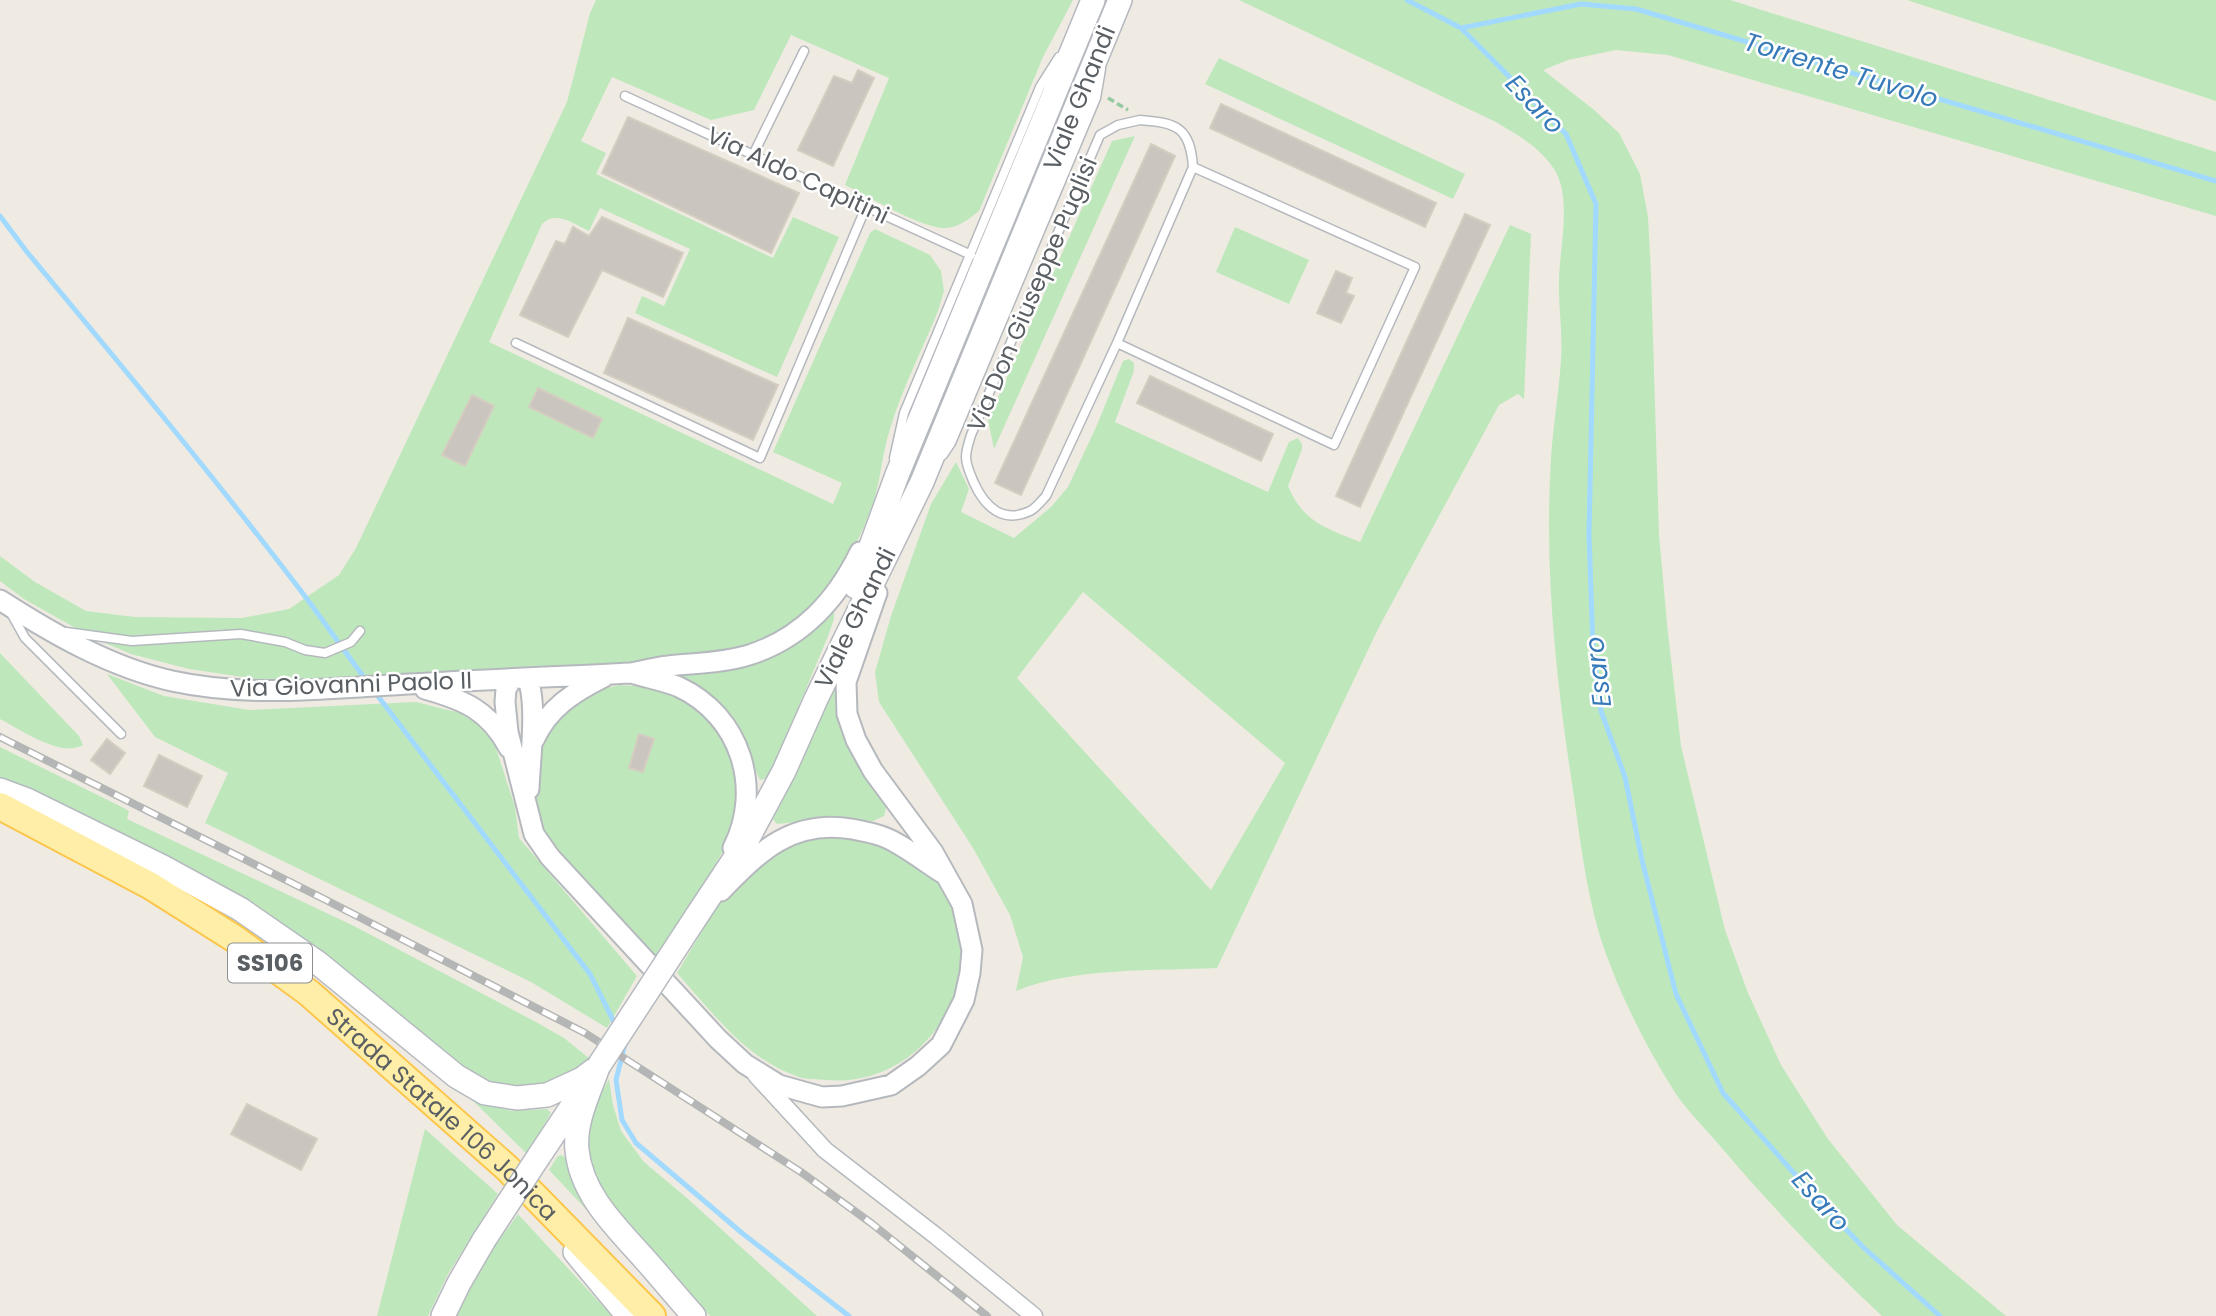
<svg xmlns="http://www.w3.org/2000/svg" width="2216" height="1316" viewBox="0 0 2216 1316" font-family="Poppins,sans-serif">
  <rect width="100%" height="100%" fill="#efebe2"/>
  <path fill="#bee8bc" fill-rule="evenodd" d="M596 0H1073L1043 57 979 211C969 219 958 228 945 228 923 229 867 196 845 185L889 78 791 35 754 110 711 120 612 77 581 141 606 153 596 174 773 258 793 217 839 237 777 377 635 313 642 296 664 306 690 249 600 208 589 231C574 224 556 210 542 224L489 342 833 504 842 483 773 452 870 233 875 229 930 255 941 271 944 291 938 311C922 350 902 389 890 429 883 451 881 475 875 497 860 545 825 609 779 633 748 649 711 653 677 659L367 679 262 680 189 669 131 654 93 638 24 599 0 581V556L35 582 86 611 135 617 242 618 289 609 339 575 356 548 567 102 590 13Z
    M1239 0H1730L2216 152V216L1668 55 1616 50 1568 60 1543 70 1593 109 1619 133 1640 174 1648 217 1651 273 1659 534 1667 624 1681 746 1725 930 1748 993 1781 1065 1828 1139 1897 1225 2006 1316H1882C1825 1263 1772 1207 1721 1147 1706 1129 1687 1111 1674 1091 1647 1048 1623 1001 1606 954 1587 901 1581 845 1573 790 1556 680 1544 570 1551 458 1553 425 1559 392 1561 359 1563 333 1558 305 1559 279 1560 249 1568 215 1561 185 1553 155 1521 137 1496 122Z
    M1907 0H2216V101Z
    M1219 58 1465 174 1453 199 1205 84Z
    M1135 136 994 449 988 420 1112 141Z
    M1510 225 1531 234 1524 399 1518 394 1499 405 1379 627 1217 968C1155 971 1074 967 1016 991L1023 957 1010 915 973 848 879 702 875 672 891 616 931 504 956 462 969 489 961 512 1014 538 1051 507 1068 487 1097 425 1123 361 1129 359 1134 363V371L1115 422 1268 492 1289 442 1298 438 1302 444V449L1288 486C1303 522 1326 528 1360 542ZM1083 592 1285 763 1211 890 1017 678Z
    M1235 227 1309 260 1289 304 1216 272Z
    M834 612V619L828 636 769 778 760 780C751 761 748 741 738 724 725 702 699 688 679 675L744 667 775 653 827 614Z
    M0 653 79 736 83 745C61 758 21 730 0 719Z
    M107 674 164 696 249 710 416 702 460 713 482 727 494 742 515 807 519 838 637 976 607 1028 531 982 205 823 228 773 155 737Z
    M837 674C837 683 835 693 835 702 838 742 868 774 886 808L884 816 873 821 833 818 777 824 773 819 795 775Z
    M620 685C641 686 663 688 682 698 727 722 750 777 734 826 728 845 717 861 707 878 690 905 672 931 654 958L553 847C549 841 544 835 542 828 522 777 546 710 599 690 605 688 613 687 620 685Z
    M0 747 124 808 129 811 127 819 354 926 536 1022 564 1038 590 1059 558 1082 517 1090 485 1082 151 854 0 778Z
    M856 832C885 846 922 857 941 884 1000 967 929 1089 827 1080 817 1079 805 1080 796 1076 745 1058 712 1012 677 973L717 906 735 881 803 835Z
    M609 1079 613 1105 621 1131 644 1162 687 1198 817 1316H710C674 1276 580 1190 587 1133 590 1113 599 1096 609 1079Z
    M467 1095 489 1105 512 1111 547 1109 551 1113 527 1154Z
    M425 1129 498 1194 448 1274 428 1316H377Z
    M561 1155 565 1157C572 1182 585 1201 599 1223L549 1170 557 1157Z
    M518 1214 612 1316H453L477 1271Z"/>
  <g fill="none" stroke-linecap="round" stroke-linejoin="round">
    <path stroke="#a2d9ff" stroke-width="5" d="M1407 0 1461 28 1566 134 1596 204 1589 535 1593 647 1601 711 1625 777 1642 860 1676 994 1723 1093 1817 1199 1863 1247 1940 1316
      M1461 28 1581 4 1636 9 2216 181
      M0 216 27 252C121 365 215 478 304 595 325 623 345 652 366 680
      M374 691 590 974 616 1026
      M625 1044 616 1080 622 1120 636 1143 742 1233 849 1316"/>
  </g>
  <path fill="#cac6bf" stroke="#d4cdc0" stroke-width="2" d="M858 70 874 78 833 166 798 150 834 76 852 83Z
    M1221 104 1436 203 1425 227 1210 128Z
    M628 117 799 193 771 253 602 173Z
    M1151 144 1175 156 1021 495 995 483Z
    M1465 214 1490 225 1360 507 1336 496Z
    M602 217 683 253 663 297 602 270 568 337 520 315 556 241 565 244 573 227 589 236Z
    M1336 271 1352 278 1346 293 1354 296 1341 323 1317 313Z
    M628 318 778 385 753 440 604 373Z
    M1150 376 1273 434 1261 461 1137 403Z
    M538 388 602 419 593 438 529 407Z
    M472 395 494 406 465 466 442 455Z
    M639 734 654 739 643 772 629 768Z
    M107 739 125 753 110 774 91 760Z
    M159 755 202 776 187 807 144 786Z
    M247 1104 317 1139 301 1170 231 1134Z"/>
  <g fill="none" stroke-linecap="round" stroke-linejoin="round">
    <defs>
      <path id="service" d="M625 96 971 255
        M1140 120C1177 123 1190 127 1193 167L1117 343 1046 496C1041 501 1036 508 1030 511 1003 524 985 507 974 483 971 476 966 465 966 457 966 450 969 442 971 435L1100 135 1118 125Z
        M753 155 804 51
        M516 343 760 458 866 207
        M1117 343 1334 445 1415 267 1193 167
        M943 455 951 443 1096 98 1101 69
        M894 458 904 413 1040 87 1059 57
        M11 613 25 638 121 734
        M66 632 132 641 241 634 285 642 305 650 325 653 351 642 360 631"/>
      <path id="minor" d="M756 1075 825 1150 936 1236 1034 1316"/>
      <path id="tertiary" d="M0 600C53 634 110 667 172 681 246 697 318 689 393 685 472 680 552 677 631 673 643 671 656 667 668 666 695 663 723 663 749 655 802 638 836 601 860 552
        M632 673C647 678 665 681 679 687 741 716 763 789 733 848
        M527 678C538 701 530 761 529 789
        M512 679 506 689 505 702 508 732 534 834 550 857 718 1039 745 1064 779 1085 822 1097 842 1096 891 1085 918 1066 941 1045 964 1000 970 973 972 950 962 904 933 852 873 771 856 740 847 714 846 682 877 593
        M425 689C464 700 489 710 509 748
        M534 740C548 708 574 692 604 677
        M721 891C760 851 792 819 852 829 868 832 884 835 898 844 914 853 928 864 944 874"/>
      <path id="secondary" d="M856 587 897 475 1093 0
        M0 790 27 800 163 867 240 909 318 963 456 1076 485 1093 517 1098 547 1095 582 1079 598 1067
        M696 917 747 840 784 771 816 699 922 482 1120 0
        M598 1067C589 1093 574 1122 577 1150 581 1193 614 1225 641 1255 659 1275 676 1296 694 1316
        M539 1156 579 1096
        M575 1252 628 1316
        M443 1316 459 1283 484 1240"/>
      <g id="primary">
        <path id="s1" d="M0 806 151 886 235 939 309 993 507 1168 652 1316"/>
      </g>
    </defs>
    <use href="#service" stroke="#b5b9be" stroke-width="11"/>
    <use href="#minor" stroke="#b5b9be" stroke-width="19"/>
    <use href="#tertiary" stroke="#b5b9be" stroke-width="23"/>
    <use href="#secondary" stroke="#b6bac0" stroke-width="26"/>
    <use href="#primary" stroke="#fcc64d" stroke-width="30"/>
    <path stroke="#94caa2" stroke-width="3.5" stroke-dasharray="7 3.5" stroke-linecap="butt" d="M1108 98 1128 110"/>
    <use href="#service" stroke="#fff" stroke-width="8"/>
    <use href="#minor" stroke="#fff" stroke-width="16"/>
    <use href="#tertiary" stroke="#fff" stroke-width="19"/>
    <use href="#secondary" stroke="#fff" stroke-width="23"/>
    <use href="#primary" stroke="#ffeea7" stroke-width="26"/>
    <defs>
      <path id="rail" d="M0 737 324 899 585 1033 801 1172 871 1223 987 1316"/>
    </defs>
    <use href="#rail" stroke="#b4b5b5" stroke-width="8"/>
    <use href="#rail" stroke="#fff" stroke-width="5" stroke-dasharray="16" stroke-linecap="butt"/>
    <defs>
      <path id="secondary-bridge" d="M598 1067 696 917
        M484 1240 539 1156"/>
    </defs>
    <use href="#secondary-bridge" stroke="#b6bac0" stroke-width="26" stroke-linecap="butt"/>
    <use href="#secondary-bridge" stroke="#fff" stroke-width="23"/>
  </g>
  <g text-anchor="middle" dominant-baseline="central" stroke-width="5" stroke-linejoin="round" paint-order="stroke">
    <rect fill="#fff" stroke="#8c8f92" stroke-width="2" x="228" y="943.5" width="84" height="39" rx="5"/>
    <g font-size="23" font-weight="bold" fill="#5a5f64">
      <text x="270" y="963">SS106</text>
    </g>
    <g font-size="24" fill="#5a5f64" stroke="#fff">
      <text transform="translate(1079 98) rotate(-68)">Viale Ghandi</text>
      <text transform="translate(798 175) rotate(25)">Via Aldo Capitini</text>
      <text transform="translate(1032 294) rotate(-67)">Via Don Giuseppe Puglisi</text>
      <text transform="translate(855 618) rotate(-64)">Viale Ghandi</text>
      <text transform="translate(351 684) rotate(-2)">Via Giovanni Paolo II</text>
      <text stroke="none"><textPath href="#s1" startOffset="542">Strada Statale 106 Jonica</textPath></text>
    </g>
    <g font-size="26" font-style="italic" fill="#377ab9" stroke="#fff">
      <text transform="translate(1841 70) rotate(17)">Torrente Tuvolo</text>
      <text transform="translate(1535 104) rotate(46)">Esaro</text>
      <text transform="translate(1598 672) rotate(-97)">Esaro</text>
      <text transform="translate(1821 1201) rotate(48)">Esaro</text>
    </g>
  </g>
</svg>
